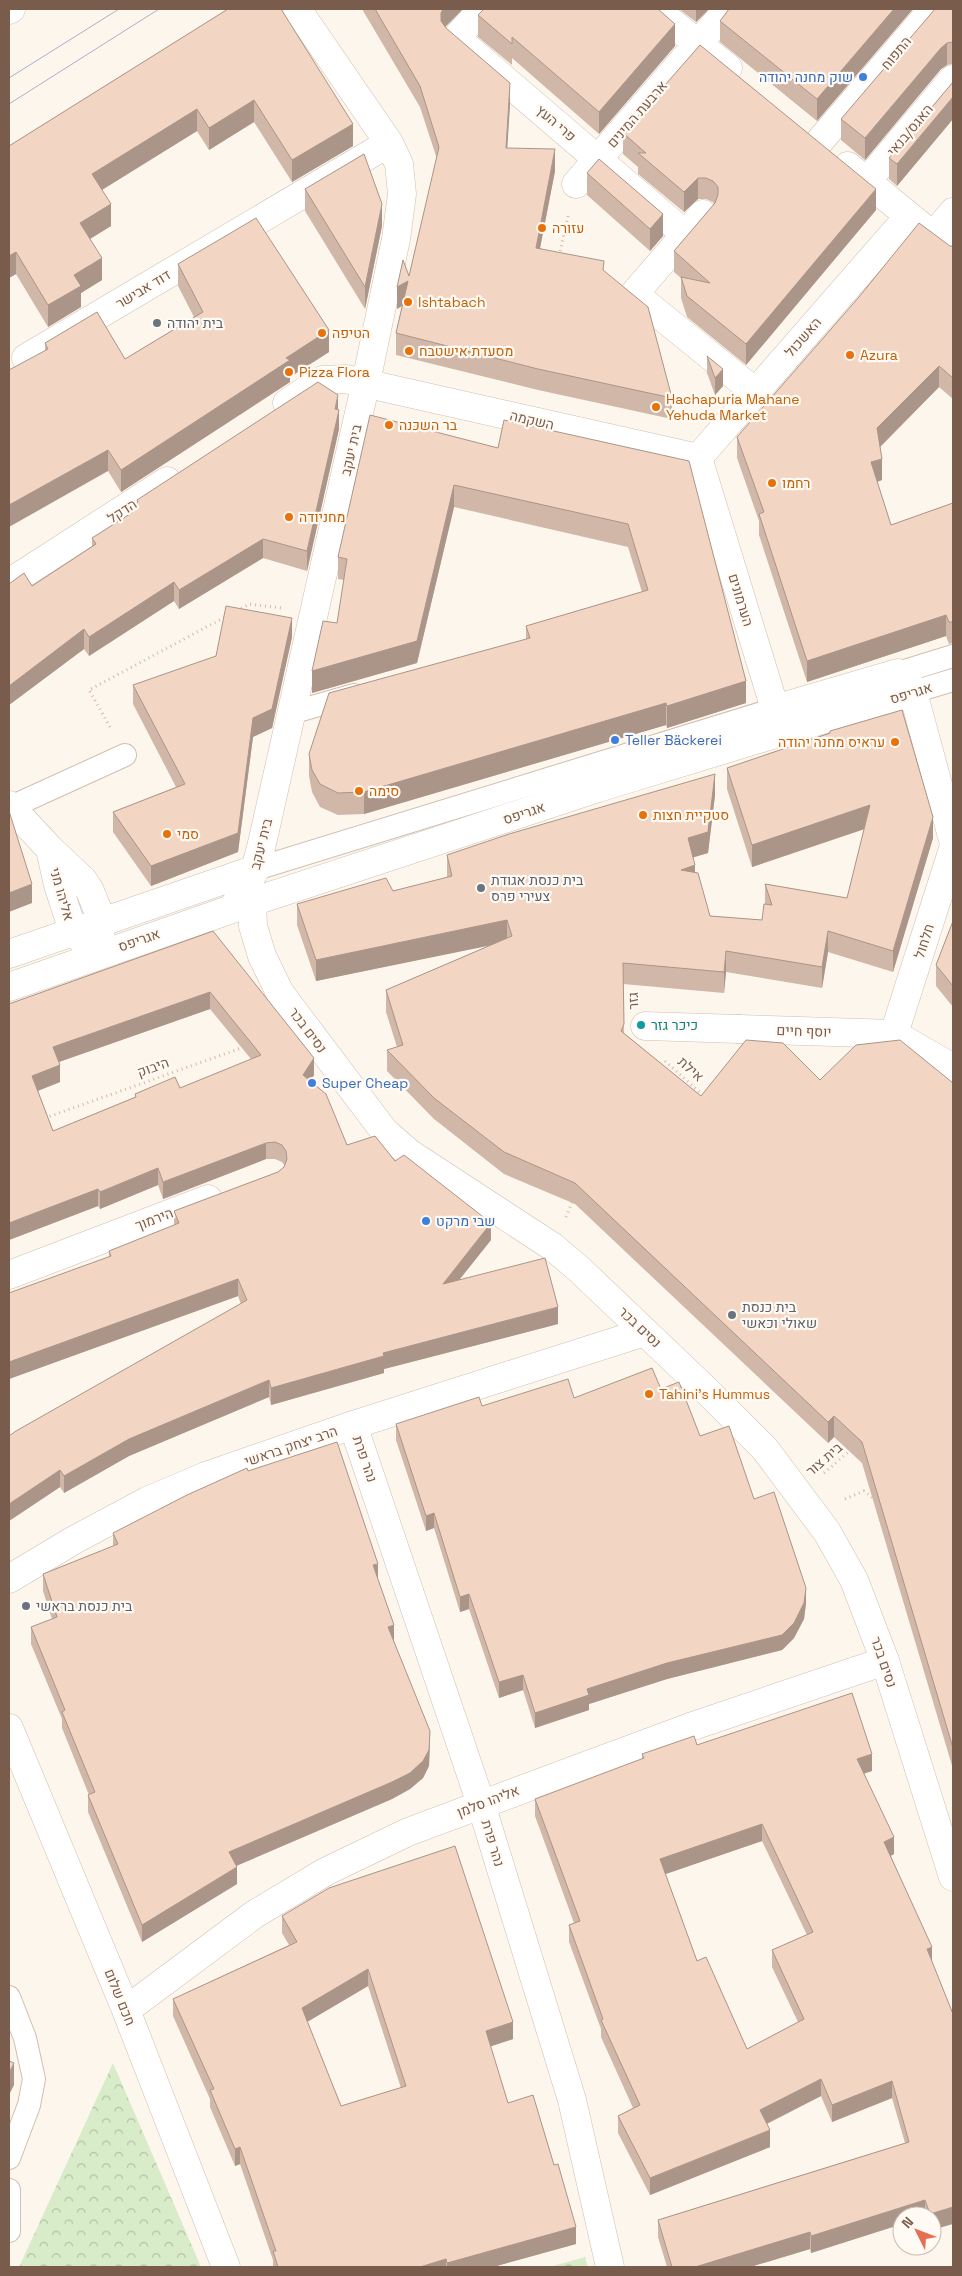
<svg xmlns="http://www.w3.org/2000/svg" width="962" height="2276" viewBox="0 0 962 2276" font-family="'Space Grotesk',Heebo,sans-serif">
  <defs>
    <pattern id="park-crowns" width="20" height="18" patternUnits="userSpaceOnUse" patternTransform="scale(1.25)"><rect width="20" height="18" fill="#d8ecc9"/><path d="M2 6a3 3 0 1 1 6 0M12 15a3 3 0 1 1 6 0" fill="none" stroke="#b4c2a5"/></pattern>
  </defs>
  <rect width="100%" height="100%" fill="#fdf6ec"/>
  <path fill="url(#park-crowns)" d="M113 2063 201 2267H19Z
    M585 2257 588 2267H549Z"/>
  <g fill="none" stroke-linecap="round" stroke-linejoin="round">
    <defs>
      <path id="service" d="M898 673 953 656
        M913 692 953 680
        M291 713 354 695
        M11 807 125 755
        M256 869 775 709
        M9 1997 25 2038 34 2079 29 2105 9 2158
        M9 2190V2231"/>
      <path id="pedestrian" d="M482 9 456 38 686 235
        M655 9 728 68
        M819 142 933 9
        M848 166 953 252
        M867 181 953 79
        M576 184 728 9
        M703 214 634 294 755 392
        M933 236 953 212
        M698 458 909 216
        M645 1026 739 1029"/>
      <path id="minor" d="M9 10 11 9
        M26 358 389 143
        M287 403 322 380 346 379 698 458 775 709C778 722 771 729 762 738
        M9 583 167 481
        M775 709 898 673 909 684 913 692 953 840
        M9 805 50 849 83 880 90 891 102 921 97 954
        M50 849 58 885 73 931 91 949
        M252 902 598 788 913 692
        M232 908C250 887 257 866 263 839L366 382 396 239 402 194 399 164 389 143 297 9
        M739 1029 894 1034 953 1068
        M894 1034 953 849
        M9 1275 208 1199
        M353 1425 481 1804 572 2100 610 2267
        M9 1579 74 1540 147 1501 206 1476 353 1425 645 1332
        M9 1728 126 2010 226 2267
        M126 2010 255 1914 325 1872 408 1832 690 1727 885 1661"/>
      <path id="tertiary" d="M9 954 256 869
        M9 987 252 902 253 926 262 956 280 993 384 1131 409 1153 553 1247 580 1270 709 1393 765 1449 827 1532 854 1580 885 1661 953 1877"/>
    </defs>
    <use href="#service" stroke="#d1beb0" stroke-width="24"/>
    <use href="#pedestrian" stroke="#d1beb0" stroke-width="29"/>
    <use href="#minor" stroke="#d1beb0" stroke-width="29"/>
    <use href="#tertiary" stroke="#d1beb0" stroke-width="29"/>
    <path stroke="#d9b8a5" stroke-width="3" stroke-dasharray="1 4" stroke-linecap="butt" d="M559 256 568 216
      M237 611 249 604 281 608
      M110 727 89 690 227 616
      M665 1061 705 1097
      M45 1118 244 1047
      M566 1217 573 1200
      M824 1473 852 1449
      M845 1499 864 1491 876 1501"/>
    <use href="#service" stroke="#fff" stroke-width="22"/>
    <use href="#pedestrian" stroke="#fff" stroke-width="28"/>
    <use href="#minor" stroke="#fff" stroke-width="28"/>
    <use href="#tertiary" stroke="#fff" stroke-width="28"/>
    <path stroke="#b9a8c9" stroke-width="1" d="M9 78 119 9
      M9 104 159 9"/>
  </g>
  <path fill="#d1b7a8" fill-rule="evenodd" d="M228 9 353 146 292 182 254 122 209 150 197 131 102 190 111 226 90 239 102 280 81 293V307L48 327 16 274 9 278V146Z
    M362 9H463L445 27 510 104 507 148 555 171 540 248 604 271 672 398V419L538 390 396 355V333L402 306 397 309 409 276 437 159 420 107Z
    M679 9H709L696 22Z
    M913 9 817 121 720 42V21Z
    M953 9V64L947 65 941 69 865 160 841 140V119Z
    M478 15 675 46 599 134 512 58V65L478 37Z
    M953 82V119L897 186 889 179V158Z
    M623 133 876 210 746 365 687 317 681 298V278L674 272V251L714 204 713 202 706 199H698L684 212 638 174V167L623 154Z
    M587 173 663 236 650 251 587 195Z
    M305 189 382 226 365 309 305 211Z
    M950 246H953V399L939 387 880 447 882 480 877 482 891 525 953 503V643L949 644 946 636 807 682 759 535V521L737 458V437Z
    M178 264 329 352 290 377V382L121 492 108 471 45 350V343L125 359 194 317 178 286Z
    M707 356 723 386 715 395 707 373Z
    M338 409 339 429 307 571 263 558 179 609 174 601 89 656 84 649 9 705V584L32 586 92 547V538L130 514V506L137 502V500Z
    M498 448 689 461 746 703 667 728 666 725 364 814 338 815 320 807 312 792 309 776V754L526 640V626L642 592 628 547 454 507 417 663 312 693 337 623 344 580 338 579V557Z
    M292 637 272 728 253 737 238 852 151 886 113 832V812L176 787 133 704V685Z
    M830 731 933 838 893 972 828 952 822 988 726 972 724 993 623 984 624 1033 701 1096 820 1080 953 1083V1769L862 1463 834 1437 828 1443 575 1204 504 1174 434 1119 387 1071V1050L397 1047 386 1012V990L493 944 316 981 297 925V904L393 891 447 878V855L715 795 708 853 693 857 695 872 710 916 762 920 765 905V884L847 898 865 829 752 867 727 789V768L830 733Z
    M953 921V1007L936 986V965Z
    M213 931 314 1075 310 1081 347 1145 395 1161 491 1240 460 1279 558 1324 384 1369V1373L271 1405 269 1397 129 1456 64 1493 60 1487 9 1521V1436L241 1304 238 1296 9 1379V1293L109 1257V1251L174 1225V1211L278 1172 284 1167 285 1166 282 1162 275 1159H266L163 1199 158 1185 100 1209 98 1206 9 1240V1004ZM210 1009 251 1059 180 1088 135 1094V1097L53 1131 38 1091 60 1082 59 1062Z
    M661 1389 700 1436 754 1499 806 1603 804 1619 794 1638 782 1650 667 1679 589 1704V1710L535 1728 523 1690 499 1698 469 1609 460 1612 434 1528 426 1531 396 1440V1424L482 1406Z
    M248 1471 378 1580 394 1642 430 1748 429 1766 423 1778 410 1789 392 1799 236 1866 237 1884 142 1942 88 1812V1795H89L62 1728V1719L31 1644V1627L52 1619 43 1591V1574L113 1546V1533Z
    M697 1745 872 1771 864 1773 894 1854 891 1856 932 1960V2216H902V2224L811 2253 810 2249 750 2267H667L658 2237V2220L905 2143 892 2098 832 2122 821 2096 767 2124 770 2147 650 2195 618 2133V2116L633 2108 601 2037V2029L569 1942V1925L574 1923 535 1816V1799L642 1759V1754ZM762 1841 807 1935 772 1950V1967L798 2022 747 2049 697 1961 665 1874Z
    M282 1916 513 2039 490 2046 508 2103 576 2244 493 2267H273V2260L240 2164 235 2166 210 2107V2099L173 2016V1999L289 1945 282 1933ZM368 1986 401 2088 341 2106 307 2022Z"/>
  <path fill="#aa9588" d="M443 9H463L444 28 441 34V13Z
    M696 9H709L696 22Z
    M894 9H913L817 121V99Z
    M675 24V46L599 134V112Z
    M947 43V65L941 69 865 160V138L941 48Z
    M510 83V104L506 169V148Z
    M953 97V119L897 186V164Z
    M254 100V122L209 150V128Z
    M197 109V131L92 196V174Z
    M353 124V146L292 182V160Z
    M555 149V171L536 269V248Z
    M698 178V199L684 212V192Z
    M876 189V210L746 365V344Z
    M111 204V226L80 245V223Z
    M382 204V226L365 309V287Z
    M663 214V236L650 251V229Z
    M16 252V274L9 278V256Z
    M102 258V280L81 293V307L48 327V305L74 275Z
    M408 281V302L397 309V287Z
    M329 330V352L290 377V382L121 492V470L286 358Z
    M939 366V387L877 450V428Z
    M723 369V386L715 395V378Z
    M338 395V414L335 409Z
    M339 410V429L307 571V551Z
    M108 450V471L9 527V505Z
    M882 459V480L871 484V462Z
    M454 485V507L417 663 312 693V671Z
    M263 539V558L179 609V590Z
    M174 582V601L89 656V637Z
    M946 615V636L807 682V661Z
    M292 618V637L272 728 253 737 238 852 151 886V866L253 718Z
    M952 622H953V643H952Z
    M84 629V649L9 705V686Z
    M746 681V703L667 728V706Z
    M666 703V725L364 814V792Z
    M715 774V795L708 853 688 859V838Z
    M870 805V827L752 867V845Z
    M933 817V838L893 972V951Z
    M695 865V886L681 870Z
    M32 884V903L9 912V893Z
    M507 920V942L316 981V960Z
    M828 931V952L822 988V967Z
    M726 951V972L724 993V972Z
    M210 992V1009L53 1064V1047Z
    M314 1058V1075L303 1092V1075Z
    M60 1065V1082L32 1093V1076Z
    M266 1143V1159L163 1199V1182Z
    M158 1168V1185L100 1209V1192Z
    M98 1189V1206L9 1240V1223Z
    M491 1223V1240L443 1300V1284Z
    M238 1279V1296L9 1379V1362Z
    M558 1307V1324L384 1369V1373L271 1405V1388L383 1353Z
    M269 1380V1397L129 1456 64 1493V1476L129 1439Z
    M834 1416V1437L828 1443V1422Z
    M60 1470V1487L9 1521V1504Z
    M434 1513V1528L426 1531V1516Z
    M378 1564V1580L373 1565Z
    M806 1588V1603L804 1619 794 1638 782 1650 667 1679 589 1704V1710L535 1728V1713Z
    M469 1594V1609L460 1612V1597Z
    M394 1625V1642L388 1627Z
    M523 1675V1690L499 1698V1682Z
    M430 1731 429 1766 423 1778 410 1789 392 1799 229 1869V1852Z
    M872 1754V1771L857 1776V1759Z
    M762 1824V1841L660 1876V1859Z
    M894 1837V1854L884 1859V1842Z
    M237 1867V1884L142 1942V1925Z
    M932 1947V1964L927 1949Z
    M368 1969V1986L302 2025V2008Z
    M513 2022V2039L486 2048V2031Z
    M14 2063V2085L9 2095V2073Z
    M821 2079V2096L760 2127V2110Z
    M892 2081V2098L832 2122V2105Z
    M770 2130V2147L650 2195V2178Z
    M240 2147V2164L235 2166V2149Z
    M925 2200V2216H902V2224L811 2253V2236Z
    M953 2207V2224L932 2230V2216H930V2214Z
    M576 2227V2244L493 2267H447V2263Z
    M810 2232V2249L750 2267H695Z
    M446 2259V2267H420Z"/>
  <path fill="#f3d5c3" stroke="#aa9588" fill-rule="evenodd" d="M228 9H281L353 124 292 160 254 100 209 128 197 109 92 174 111 204 80 223 102 258 74 275 81 286 48 305 16 252 9 256V146Z
    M375 9H443L441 13V21L446 28 510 83 506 148 555 149 536 248 604 261 603 270 648 307 672 398 538 369 396 333 408 281 397 287 403 260 409 276 439 147 420 86Z
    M484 9H658L675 24 599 112 512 37V44L478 15Z
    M729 9H894L817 99 720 21Z
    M935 9H953V42L947 43 941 48 865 138 841 119Z
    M700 45 876 189 746 344 687 296 681 277 710 283 674 251 715 203 718 195V187L713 181 706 178H698L684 192 638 153H646L623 133Z
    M953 82V97L897 164 889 158Z
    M364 154 382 204 365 287 305 189Z
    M599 159 663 214 650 229 587 173Z
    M256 218 329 330 286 358 290 360 121 470 108 450 9 505V370L48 349 45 343 97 312 125 359 203 312 178 264Z
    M919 223 950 246H953V378L939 366 877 428 882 459 871 462 891 525 953 503V622H949L946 615 807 661 759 514 764 512 737 437 859 297Z
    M707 356 723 369 715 378Z
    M318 382 338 395 335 409 339 410 307 551 263 539 179 590 174 582 89 637 84 629 9 686V584L24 573 32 586 96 544 92 538 133 512 130 506 138 502 137 500Z
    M370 415 498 448 504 420 689 461 746 681 667 706 666 703 364 792 338 793 320 784 312 770 309 754 329 693 530 638 526 626 648 590 628 524 454 485 417 641 312 671 323 621 337 623 347 559 338 557Z
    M226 606 292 618 272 709 253 718 238 833 151 866 113 812 185 784 133 685 216 656Z
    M902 710 933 817 893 951 828 931 822 967 726 951 724 972 623 963 624 1024 621 1031 701 1096 746 1040 783 1043 820 1080 856 1045 900 1040 953 1083V1748L862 1442 834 1416 828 1422 575 1183 504 1152 434 1098 387 1050 403 1045 386 990 512 936 507 920 316 960 297 904 386 878 393 891 452 876 447 855 509 834 715 774 708 832 688 838 695 865 681 870 698 873 710 916 762 920 764 904 772 905 765 884 847 898 870 805 752 845 727 768 830 733V731Z
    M9 811 32 884 9 893Z
    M953 921V986L936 965Z
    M213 931 314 1058 303 1075 326 1094 347 1145 375 1136 395 1161 404 1155 491 1223 443 1284 545 1258 558 1307 383 1353 384 1356 271 1388 269 1380 129 1439 64 1476 60 1470 9 1504V1436L16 1431 247 1300 238 1279 9 1362V1293L111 1256 109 1251 179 1223 174 1211 278 1172 284 1167 287 1159 286 1151 282 1145 275 1142 266 1143 163 1182 158 1168 100 1192 98 1189 9 1223V1004ZM210 992 261 1055 180 1088 175 1077 135 1094 136 1097 53 1131 32 1076 60 1065 53 1047Z
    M652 1368 661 1389 679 1382 700 1436 729 1426 754 1499 774 1492 806 1588 804 1603 794 1623 782 1635 667 1663 587 1689 589 1695 535 1713 523 1675 499 1682 469 1594 460 1597 434 1513 426 1516 396 1424 479 1397 482 1406 568 1379 574 1398Z
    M337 1442 378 1564 373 1565 394 1625 388 1627 430 1731 429 1750 423 1761 410 1773 392 1782 229 1852 237 1867 142 1925 88 1795 95 1792 62 1712 65 1710 31 1627 57 1617 43 1574 118 1544 113 1533 187 1495 247 1468 248 1471Z
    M852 1693 872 1754 857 1759 894 1837 884 1842 932 1947 927 1949 953 2014V2207L930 2214 925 2200 811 2236 810 2232 695 2267H672L658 2220 909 2142 892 2081 832 2105 821 2079 760 2110 770 2130 650 2178 618 2116 640 2105 601 2020 603 2019 569 1925 580 1921 535 1799 644 1758 642 1754 694 1736 697 1745ZM762 1824 813 1932 772 1950 804 2019 747 2049 706 1957 697 1961 660 1859Z
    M455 1846 513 2022 486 2031 508 2103 533 2095 554 2165 558 2164 576 2227 447 2263 446 2259 420 2267H278L273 2251H276L240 2147 235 2149 210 2090 214 2089 173 1999 297 1942 282 1916 329 1888ZM368 1969 406 2086 341 2106 302 2008Z
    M9 2061 14 2063 9 2073Z"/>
  <g fill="#3f7fe0" stroke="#fffaf3" stroke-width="2">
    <circle cx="863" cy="77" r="5"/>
    <circle cx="615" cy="740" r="5"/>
    <circle cx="312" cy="1083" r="5"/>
    <circle cx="426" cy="1221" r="5"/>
  </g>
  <g fill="#e8710a" stroke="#fffaf3" stroke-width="2">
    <circle cx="542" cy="228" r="5"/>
    <circle cx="408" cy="302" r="5"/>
    <circle cx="322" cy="333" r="5"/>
    <circle cx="409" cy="351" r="5"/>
    <circle cx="850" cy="355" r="5"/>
    <circle cx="289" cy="372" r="5"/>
    <circle cx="656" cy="407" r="5"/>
    <circle cx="389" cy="425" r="5"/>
    <circle cx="772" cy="483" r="5"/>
    <circle cx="289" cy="517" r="5"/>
    <circle cx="895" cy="742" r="5"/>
    <circle cx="359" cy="791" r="5"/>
    <circle cx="643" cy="815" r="5"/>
    <circle cx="167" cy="834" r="5"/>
    <circle cx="649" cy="1394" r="5"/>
  </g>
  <g fill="#6b7280" stroke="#fffaf3" stroke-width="2">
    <circle cx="157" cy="323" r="5"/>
    <circle cx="481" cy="888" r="5"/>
    <circle cx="732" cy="1315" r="5"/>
    <circle cx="26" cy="1606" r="5"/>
  </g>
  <circle fill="#0f9aa8" stroke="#fffaf3" stroke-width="2" cx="641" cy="1025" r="5"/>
  <g text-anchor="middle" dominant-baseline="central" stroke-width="4.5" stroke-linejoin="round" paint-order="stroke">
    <g font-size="14" fill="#7a5c4d" stroke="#fffaf3">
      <text transform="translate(896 53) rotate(-50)">התפוח</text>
      <text transform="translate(637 114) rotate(-49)">ארבעת המינים</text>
      <text transform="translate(556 123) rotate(41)">פרי העץ</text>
      <text transform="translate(910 130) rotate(-50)">האגס/בנאי</text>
      <text transform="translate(143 289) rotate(-31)">דוד אבישר</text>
      <text transform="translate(803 337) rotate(-49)">האשכול</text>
      <text transform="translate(532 420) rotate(13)">השקמה</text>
      <text transform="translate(351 450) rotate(-77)">בית יעקב</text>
      <text transform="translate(122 511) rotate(-33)">הדקל</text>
      <text transform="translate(741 600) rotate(73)">הערמונים</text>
      <text transform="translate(911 693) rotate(-17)">אגריפס</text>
      <text transform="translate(524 813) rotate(-18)">אגריפס</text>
      <text transform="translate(261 844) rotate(-76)">בית יעקב</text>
      <text transform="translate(62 894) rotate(74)">אליהו מני</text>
      <text transform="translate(139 940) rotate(-19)">אגריפס</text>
      <text transform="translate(924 941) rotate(-72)">חלחול</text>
      <text transform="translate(633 1001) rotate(-92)">גזר</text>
      <text transform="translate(308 1030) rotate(53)">נסים בכר</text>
      <text transform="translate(804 1031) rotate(2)">יוסף חיים</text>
      <text transform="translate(153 1067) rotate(-20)">היבוק</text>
      <text transform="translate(691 1069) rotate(42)">אילת</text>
      <text transform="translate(154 1219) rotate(-21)">הירמוך</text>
      <text transform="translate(640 1327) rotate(43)">נסים בכר</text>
      <text transform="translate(291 1446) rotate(-19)">הרב יצחק בראשי</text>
      <text transform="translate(365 1459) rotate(71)">נהר פרת</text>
      <text transform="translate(824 1459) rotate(-41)">בית צור</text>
      <text transform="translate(884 1662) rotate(71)">נסים בכר</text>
      <text transform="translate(488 1801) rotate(-21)">אליהו סלמן</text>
      <text transform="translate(493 1843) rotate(73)">נהר פרת</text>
      <text transform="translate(120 1997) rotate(68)">חכם שלום</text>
    </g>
    <g font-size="14" fill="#366cbe" stroke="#fffaf3" text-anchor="start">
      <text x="853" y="77" text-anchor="end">שוק מחנה יהודה</text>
      <text x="625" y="740">Teller Bäckerei</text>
      <text x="322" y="1083">Super Cheap</text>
      <text x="436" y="1221">שבי מרקט</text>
    </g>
    <g font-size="14" fill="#c56008" stroke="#fffaf3" text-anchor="start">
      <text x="552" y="228">עזורה</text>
      <text x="418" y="302">Ishtabach</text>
      <text x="332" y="333">הטיפה</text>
      <text x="419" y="351">מסעדת אישטבח</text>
      <text x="860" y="355">Azura</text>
      <text x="299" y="372">Pizza Flora</text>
      <text x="666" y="399">Hachapuria Mahane<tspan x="666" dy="16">Yehuda Market</tspan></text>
      <text x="399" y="425">בר השכנה</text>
      <text x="782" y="483">רחמו</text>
      <text x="299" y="517">מחניודה</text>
      <text x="885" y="742" text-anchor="end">עראיס מחנה יהודה</text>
      <text x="369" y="791">סימה</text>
      <text x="653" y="815">סטקיית חצות</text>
      <text x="177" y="834">סמי</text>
      <text x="659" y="1394">Tahini's Hummus</text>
    </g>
    <g font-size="14" fill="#5b616d" stroke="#fffaf3" text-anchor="start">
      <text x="167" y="323">בית יהודה</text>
      <text x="491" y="880">בית כנסת אגודת<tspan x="491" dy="16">צעירי פרס</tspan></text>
      <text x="742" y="1307">בית כנסת<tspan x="742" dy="16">שאולי וכאשי</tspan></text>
      <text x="36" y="1606">בית כנסת בראשי</text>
    </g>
    <g font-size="14" fill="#0d838f" stroke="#fffaf3" text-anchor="start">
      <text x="651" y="1025">כיכר גזר</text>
    </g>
  </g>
  <rect width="962" height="2276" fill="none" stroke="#7a5c4d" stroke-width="20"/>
  <g transform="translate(917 2231) rotate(312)"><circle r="24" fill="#fffaf3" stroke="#cabbb1"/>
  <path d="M0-4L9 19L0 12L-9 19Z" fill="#e76f51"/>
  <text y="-8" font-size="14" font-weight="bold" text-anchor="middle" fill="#7a5c4d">N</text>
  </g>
</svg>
